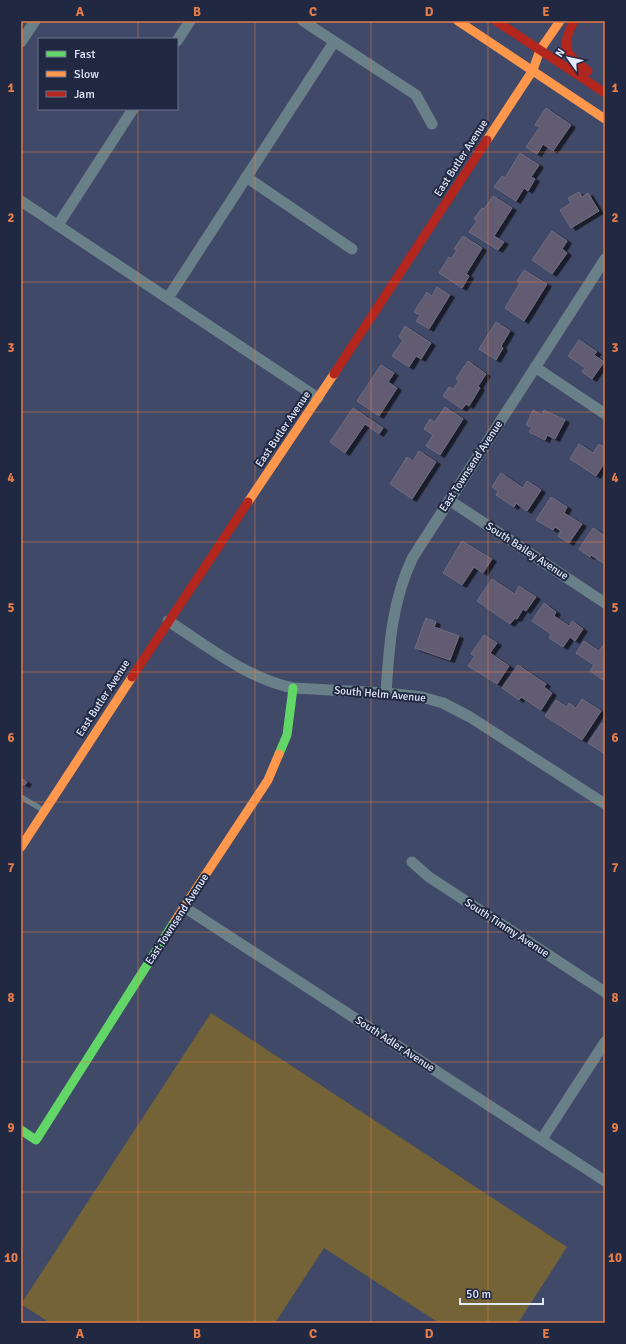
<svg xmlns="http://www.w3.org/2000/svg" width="626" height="1344" viewBox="0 0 626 1344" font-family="Signika,sans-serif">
  <defs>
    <filter id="shadow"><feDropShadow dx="4.5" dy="2.5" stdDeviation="0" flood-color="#0009"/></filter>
  </defs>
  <rect width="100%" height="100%" fill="#404967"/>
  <path fill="#736337" d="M211 1013 567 1247 518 1323H439L324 1248 275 1323H50L21 1304Z"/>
  <path fill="#625b73" stroke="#706b81" filter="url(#shadow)" d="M546 108 571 125 553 151 543 144 537 154 526 147 540 127 535 125Z
    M520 153 539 165 531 177 535 179 528 191 524 188 516 201 494 187 502 176 505 178Z
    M579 192 582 197 588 193 599 211 571 228 560 210 571 203 568 198Z
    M493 196 512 208 494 236 504 242 498 250 469 232 477 221 474 219 482 208 484 209Z
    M552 231 567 241 562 249 567 253 552 274 532 260Z
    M463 236 482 248 466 274 469 276 462 288 439 273 449 257 451 259 457 250 454 249Z
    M524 270 547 284 524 321 505 308 520 283 517 281Z
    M437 287 450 295 429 329 416 321 420 315 414 312 427 292 432 296Z
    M496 322 510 331 501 346 503 348 496 360 479 349Z
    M405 326 431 343 421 359 416 356 409 367 392 356 403 340 399 337Z
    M579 340 597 352 594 355 604 362 592 379 582 372 585 368 568 356Z
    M468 361 486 374 478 386 480 388 469 406 466 404 462 409 443 396 449 387 453 389 459 381 456 379Z
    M381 365 394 373 388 382 397 388 379 416 357 401Z
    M445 407 463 419 440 455 426 446 433 435 424 429 430 419 435 422Z
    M353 408 383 428 379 434 365 424 345 453 330 442Z
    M533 410 542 415 544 410 565 420 555 439 547 435 545 440 529 432 532 428 526 425Z
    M579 444 593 453 599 444 605 448V462L596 476 570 459Z
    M419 451 436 462 412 499 390 484 407 457 413 461Z
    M501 473 523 488 527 481 541 490 527 511 516 503 514 507 496 495 498 491 492 487Z
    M551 497 567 507 564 513 582 524 569 543 558 536 561 531 555 527 553 530 536 520Z
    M593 528 605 536V564L591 555 590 557 579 549Z
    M462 541 492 559 483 573 474 567 462 585 443 573Z
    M492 579 515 594 519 586 536 597 526 611 523 609 517 619 515 618 510 624 477 601Z
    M544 603 556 612 554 616 569 626 572 621 583 629 575 641 570 637 563 647 549 638 551 634 532 621Z
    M426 618 436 622 434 627 459 636 450 660 415 648Z
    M484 635 497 643 490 653 509 666 497 684 468 666 475 656 471 654Z
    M584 641 599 651 604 644 605 645V676L603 680 590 671 594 665 576 653Z
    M518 665 546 684 544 687 552 693 541 710 521 697 519 700 502 688Z
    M582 699 601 711 582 740 545 716 556 700 567 707 569 703 576 708Z
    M602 723 605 725V754L588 743Z
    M21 778 27 782 25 785 21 783Z"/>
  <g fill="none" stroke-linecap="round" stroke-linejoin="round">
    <path stroke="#698088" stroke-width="5.5" d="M21 797 43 810"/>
    <path stroke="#698088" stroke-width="11" d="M303 21 416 95 432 124
      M177 41 190 21
      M21 42 35 21
      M246 177 352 249
      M21 201 318 398
      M58 225 133 109
      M168 298 334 42
      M535 367 605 414
      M449 500 605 603
      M168 621C208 646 246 678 293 688L386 693 422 697 443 703 470 717 605 804
      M386 693C389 646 392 600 413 557L605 259
      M412 862 429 877 605 992
      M184 907 605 1181
      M542 1139 605 1042"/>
    <path stroke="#63d668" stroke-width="9" d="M279 754 287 735 293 688
      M21 1130 36 1140 175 921"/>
    <path stroke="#ff974d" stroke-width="9" d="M458 21 605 119
      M487 140 533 70 540 50 560 21
      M248 502 334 374
      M21 847 132 677
      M175 921 268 780 279 754"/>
    <path stroke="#b3261e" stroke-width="9" d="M496 21 605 93
      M574 21C560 48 565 54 588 71
      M334 374 487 140
      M132 677 248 502"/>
  </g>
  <path fill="none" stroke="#e67c48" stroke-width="1" stroke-opacity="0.55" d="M138 21V39M255 21V1323M371 21V1323M488 21V1323M138 109V1323M21 152H605M21 282H605M21 412H605M21 542H605M21 672H605M21 802H605M21 932H605M21 1062H605M21 1192H605"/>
  <g text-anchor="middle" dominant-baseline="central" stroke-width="4" stroke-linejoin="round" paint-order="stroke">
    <g font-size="11" fill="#e0e7fb" stroke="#212942">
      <text transform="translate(461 158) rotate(-57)">East Butler Avenue</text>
      <text transform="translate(283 429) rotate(-56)">East Butler Avenue</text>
      <text transform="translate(471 466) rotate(-57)">East Townsend Avenue</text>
      <text transform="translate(527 551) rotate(33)">South Bailey Avenue</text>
      <text transform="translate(380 694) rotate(5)">South Helm Avenue</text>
      <text transform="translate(103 698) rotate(-57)">East Butler Avenue</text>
      <text transform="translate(177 919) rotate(-57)">East Townsend Avenue</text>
      <text transform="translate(507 928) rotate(33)">South Timmy Avenue</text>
      <text transform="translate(395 1044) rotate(33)">South Adler Avenue</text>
    </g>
  </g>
  <rect width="626" height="1344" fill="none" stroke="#212942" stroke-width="44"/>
  <rect x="38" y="38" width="140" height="72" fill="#212942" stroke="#6d758c"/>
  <rect x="46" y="51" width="20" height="6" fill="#63d668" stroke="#6d758c"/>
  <text x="74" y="58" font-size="12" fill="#e0e7fb">Fast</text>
  <rect x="46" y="71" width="20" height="6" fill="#ff974d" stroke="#6d758c"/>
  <text x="74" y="78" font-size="12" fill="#e0e7fb">Slow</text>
  <rect x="46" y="91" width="20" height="6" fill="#b3261e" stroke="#6d758c"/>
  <text x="74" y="98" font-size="12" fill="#e0e7fb">Jam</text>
  <g transform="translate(568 58) rotate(303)" stroke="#212942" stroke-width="3" paint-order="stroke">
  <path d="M0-3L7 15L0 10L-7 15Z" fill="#e0e7fb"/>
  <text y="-6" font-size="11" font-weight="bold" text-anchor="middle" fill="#e0e7fb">N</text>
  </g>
  <path d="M460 1298v6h83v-6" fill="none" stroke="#e0e7fb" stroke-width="2"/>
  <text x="466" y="1298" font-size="12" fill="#e0e7fb" stroke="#212942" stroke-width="3" paint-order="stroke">50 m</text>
  <rect x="22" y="22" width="582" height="1300" fill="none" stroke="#e67c48" stroke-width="1.5"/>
  <g font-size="13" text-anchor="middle" font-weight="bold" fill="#e67c48">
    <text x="80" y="16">A</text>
    <text x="197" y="16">B</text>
    <text x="313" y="16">C</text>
    <text x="429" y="16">D</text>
    <text x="546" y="16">E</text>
    <text x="11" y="92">1</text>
    <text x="615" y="92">1</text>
    <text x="11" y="222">2</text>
    <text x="615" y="222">2</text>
    <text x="11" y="352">3</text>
    <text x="615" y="352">3</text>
    <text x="11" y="482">4</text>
    <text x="615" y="482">4</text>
    <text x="11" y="612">5</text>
    <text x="615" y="612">5</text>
    <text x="11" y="742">6</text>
    <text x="615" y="742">6</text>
    <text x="11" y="872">7</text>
    <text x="615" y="872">7</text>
    <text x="11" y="1002">8</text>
    <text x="615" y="1002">8</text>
    <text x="11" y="1132">9</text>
    <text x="615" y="1132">9</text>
    <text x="11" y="1262">10</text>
    <text x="615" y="1262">10</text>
    <text x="80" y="1338">A</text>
    <text x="197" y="1338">B</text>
    <text x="313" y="1338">C</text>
    <text x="429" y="1338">D</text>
    <text x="546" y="1338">E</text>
  </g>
</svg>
